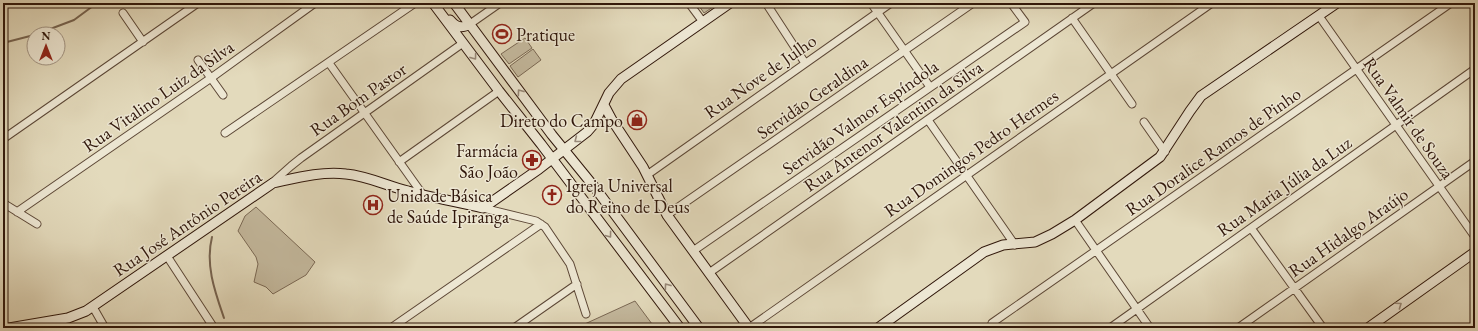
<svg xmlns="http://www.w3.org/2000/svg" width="1478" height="331" viewBox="0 0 1478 331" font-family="'EB Garamond',serif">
  <rect width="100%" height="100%" fill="#e3dabc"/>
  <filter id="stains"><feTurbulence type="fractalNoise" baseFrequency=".005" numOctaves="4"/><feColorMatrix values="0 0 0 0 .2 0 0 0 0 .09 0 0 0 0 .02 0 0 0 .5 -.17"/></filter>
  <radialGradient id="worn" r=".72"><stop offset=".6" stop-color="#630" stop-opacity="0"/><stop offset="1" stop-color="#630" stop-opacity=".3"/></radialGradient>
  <path fill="#c4b99e" stroke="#7a6854" d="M697 3H719L704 13Z
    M525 38 532 48 509 64 501 54Z
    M533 49 541 60 518 77 510 66Z
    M256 207 315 262 306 275 273 294 266 287 254 282 258 264 256 257 238 231 245 216Z
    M635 301 655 328H576Z"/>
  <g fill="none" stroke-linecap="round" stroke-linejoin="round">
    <path stroke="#766350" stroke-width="2" d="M37 34 74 20 97 3
      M3 43 34 35
      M212 237C205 265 215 292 224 318"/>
    <defs>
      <path id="street" d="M689 3 703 22
        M766 3 805 63
        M871 3 930 87
        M123 13 143 42
        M1319 16 1475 237
        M1072 18 1132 104
        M470 24 500 3
        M198 60 223 95
        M329 63 423 195
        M928 120 1015 245
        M1144 122 1165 152
        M225 133 415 3
        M3 139 198 3
        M399 162 499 91
        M647 175 891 3
        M273 182 291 166 301 158 463 43
        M3 203 37 224
        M483 208 536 221 545 227 570 264 586 314
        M17 212 211 78 315 3
        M667 215 973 3
        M1075 220 1150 328
        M1251 228 1323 328
        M693 251 1025 22 1011 3
        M167 256 214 328
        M709 273 1094 3
        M93 307 105 328
        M992 323 1451 3
        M391 328 541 224
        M514 328 577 284
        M749 328 1212 3
        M1110 328 1475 69
        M1238 328 1475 161"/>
      <path id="secondary" d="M433 3 499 91 541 144 680 328
        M454 3 552 135 596 189 699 328
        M450 20C456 27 461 29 470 24
        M604 105 612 120 643 167 667 215 749 328
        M9 328 68 318 86 311 273 183C296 178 321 171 346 174 368 176 387 186 408 191 433 198 458 202 483 208L539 169 587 132 594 124 609 93 621 79 730 3
        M878 328 984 252 1003 245 1035 242 1052 234 1075 220 1160 157 1190 111 1201 96 1337 3
        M1368 328 1475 252"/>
    </defs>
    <use href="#street" stroke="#5c4736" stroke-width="9"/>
    <use href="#secondary" stroke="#2f160a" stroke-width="11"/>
    <use href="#street" stroke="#ede7d3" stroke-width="7"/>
    <use href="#secondary" stroke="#ede7d3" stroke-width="9"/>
  </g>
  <defs><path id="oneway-chevron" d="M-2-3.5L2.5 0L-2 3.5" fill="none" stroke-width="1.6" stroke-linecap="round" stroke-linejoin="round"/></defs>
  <g stroke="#988979">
    <use href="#oneway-chevron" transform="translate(474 57) rotate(54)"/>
    <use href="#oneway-chevron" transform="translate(520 92) rotate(-126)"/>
    <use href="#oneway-chevron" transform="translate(577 140) rotate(142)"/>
    <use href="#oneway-chevron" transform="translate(609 235) rotate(53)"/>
    <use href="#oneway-chevron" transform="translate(667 286) rotate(-126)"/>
    <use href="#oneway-chevron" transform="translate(1399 305) rotate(-35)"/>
  </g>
  <defs>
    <symbol id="stadium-ring" viewBox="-11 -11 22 22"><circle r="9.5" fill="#ede7d3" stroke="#8f2418" stroke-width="1.5"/><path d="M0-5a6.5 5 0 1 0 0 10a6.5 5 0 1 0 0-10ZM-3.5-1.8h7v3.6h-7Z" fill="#8f2418"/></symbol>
    <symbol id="shop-ring" viewBox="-11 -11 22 22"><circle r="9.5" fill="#ede7d3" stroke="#8f2418" stroke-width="1.5"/><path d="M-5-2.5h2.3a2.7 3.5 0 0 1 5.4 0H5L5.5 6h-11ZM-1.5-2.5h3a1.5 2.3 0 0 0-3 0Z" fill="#8f2418"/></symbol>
    <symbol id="pharmacy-ring" viewBox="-11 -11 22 22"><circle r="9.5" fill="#ede7d3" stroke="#8f2418" stroke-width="1.5"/><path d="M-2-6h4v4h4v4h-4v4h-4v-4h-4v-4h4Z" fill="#8f2418"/></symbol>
    <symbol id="church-ring" viewBox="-11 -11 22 22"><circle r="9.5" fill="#ede7d3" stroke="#8f2418" stroke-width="1.5"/><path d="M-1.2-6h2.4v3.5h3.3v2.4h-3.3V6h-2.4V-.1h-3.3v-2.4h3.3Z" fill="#8f2418"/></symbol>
    <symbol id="hospital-ring" viewBox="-11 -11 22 22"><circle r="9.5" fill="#ede7d3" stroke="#8f2418" stroke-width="1.5"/><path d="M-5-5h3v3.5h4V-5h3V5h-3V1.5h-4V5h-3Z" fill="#8f2418"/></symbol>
  </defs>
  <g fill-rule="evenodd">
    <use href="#stadium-ring" x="491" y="23" width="22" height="22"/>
    <use href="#shop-ring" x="626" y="109" width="22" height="22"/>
    <use href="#pharmacy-ring" x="521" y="149" width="22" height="22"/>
    <use href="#church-ring" x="541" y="184" width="22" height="22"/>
    <use href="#hospital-ring" x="362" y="194" width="22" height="22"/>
  </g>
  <g text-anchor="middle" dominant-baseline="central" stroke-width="3" stroke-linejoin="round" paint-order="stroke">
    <g font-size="18" fill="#2f160a" stroke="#ede7d3" text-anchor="start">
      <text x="516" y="34">Pratique</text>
      <text x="623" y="120" text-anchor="end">Direto do Campo</text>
      <text x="518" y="150" text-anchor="end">Farmácia<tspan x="518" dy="21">São João</tspan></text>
      <text x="566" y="185">Igreja Universal<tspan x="566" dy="21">do Reino de Deus</tspan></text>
      <text x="387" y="195">Unidade Básica<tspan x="387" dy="21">de Saúde Ipiranga</tspan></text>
    </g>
    <g font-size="18" fill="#2f160a" stroke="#ede7d3">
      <text transform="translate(760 76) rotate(-35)">Rua Nove de Julho</text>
      <text transform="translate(158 96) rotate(-35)">Rua Vitalino Luiz da Silva</text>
      <text transform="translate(812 97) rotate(-35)">Servidão Geraldina</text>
      <text transform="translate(358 99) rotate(-35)">Rua Bom Pastor</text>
      <text transform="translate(860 117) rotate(-35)">Servidão Valmor Espíndola</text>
      <text transform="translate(1409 118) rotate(55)">Rua Valmir de Souza</text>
      <text transform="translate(893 126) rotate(-35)">Rua Antenor Valentim da Silva</text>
      <text transform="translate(1213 151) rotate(-35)">Rua Doralice Ramos de Pinho</text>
      <text transform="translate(971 153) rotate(-35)">Rua Domingos Pedro Hermes</text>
      <text transform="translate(1284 186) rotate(-35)">Rua Maria Júlia da Luz</text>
      <text transform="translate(187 223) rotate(-34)">Rua José Antônio Pereira</text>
      <text transform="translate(1348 232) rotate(-35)">Rua Hidalgo Araújo</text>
    </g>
  </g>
  <rect width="1478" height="331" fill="none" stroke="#e3dabc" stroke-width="16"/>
  <rect x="4" y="4" width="1470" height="323" fill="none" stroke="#2f160a" stroke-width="2"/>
  <rect x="8" y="8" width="1462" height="315" fill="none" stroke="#2f160a"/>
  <g transform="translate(46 46)"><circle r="19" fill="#ede7d3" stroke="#a19383"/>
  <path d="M0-3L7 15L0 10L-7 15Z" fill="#8f2418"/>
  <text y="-6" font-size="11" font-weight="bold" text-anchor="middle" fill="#2f160a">N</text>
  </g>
  <rect width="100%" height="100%" filter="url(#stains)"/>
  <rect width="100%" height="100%" fill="url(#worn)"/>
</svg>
